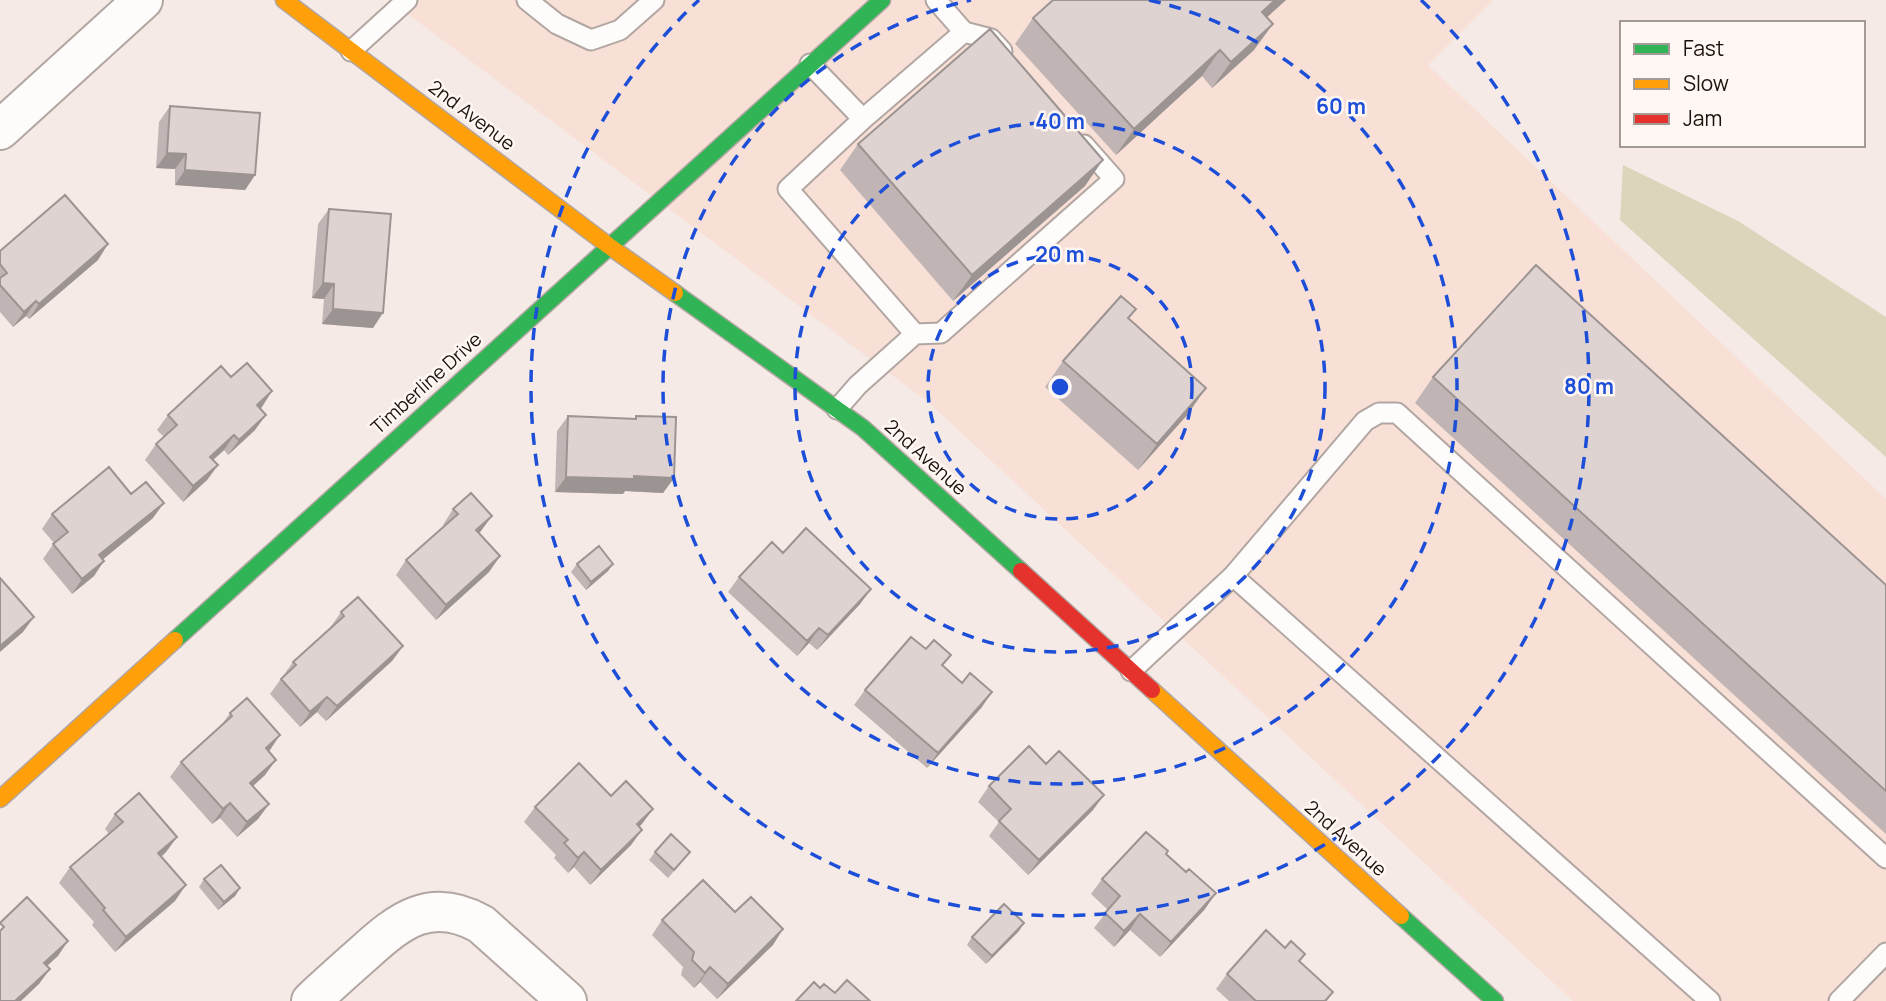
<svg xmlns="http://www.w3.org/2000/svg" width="1886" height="1001" viewBox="0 0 1886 1001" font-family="Manrope,sans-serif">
  <rect width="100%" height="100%" fill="#f5eae5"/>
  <path fill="#f8e0d6" d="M389 0H1493L1428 65 1886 499V1001H1573L928 402Z"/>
  <path fill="#dad5bb" d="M1623 165 1738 221 1886 317V457L1620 220Z"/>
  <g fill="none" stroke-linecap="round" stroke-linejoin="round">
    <defs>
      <path id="lane" d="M527 0 557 24 591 40 620 30 654 0
        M964 32 991 39 1002 51
        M351 51 407 0
        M810 64 863 119 788 189 915 334 858 385 837 409
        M863 119 964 32 936 0
        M915 334 941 333 1114 179 1084 145
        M1233 576 1365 421 1379 413H1397L1886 858
        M1131 671 1233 576 1710 1001
        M1839 1001 1886 953"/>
      <path id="street" d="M0 130 143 0
        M311 1001C328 985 346 969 363 954 400 920 431 896 481 924L567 1001"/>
      <path id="fast" d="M675 293 863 428 1021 571
        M175 640 882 0
        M1401 916 1495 1001"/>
      <path id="slow" d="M284 0 609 246 675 293
        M1152 690 1401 916
        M0 799 175 640"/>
      <path id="jam" d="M1021 571 1152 690"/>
    </defs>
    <use href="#lane" stroke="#b2a6a2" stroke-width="23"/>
    <use href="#street" stroke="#b2a6a2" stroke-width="42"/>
    <use href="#fast" stroke="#b2a6a2" stroke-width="19"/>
    <use href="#slow" stroke="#b2a6a2" stroke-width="19"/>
    <use href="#jam" stroke="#b2a6a2" stroke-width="19"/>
    <use href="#lane" stroke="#fefcfb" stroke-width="19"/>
    <use href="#street" stroke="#fefcfb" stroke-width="38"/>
    <use href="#fast" stroke="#30b455" stroke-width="16"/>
    <use href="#slow" stroke="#ff9f0a" stroke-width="16"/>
    <use href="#jam" stroke="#e5322d" stroke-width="16"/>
  </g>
  <path fill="#c0b5b4" d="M1053 0H1286L1267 17 1254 50 1212 88 1202 76 1116 155 1015 44 1033 18Z
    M170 106 255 175 245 190 175 185V169L156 168 159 122Z
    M858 144 1085 186 953 301 840 170Z
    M329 209 373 328 322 324 324 299 312 298 318 224Z
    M0 251 98 260 29 319 26 316 13 327 0 312Z
    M1063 361 1188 414 1138 470 1045 387Z
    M231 377 262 407 260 408 255 430 228 455 224 450 213 460 218 465 207 480 183 502 145 460 156 444 164 437 157 430 168 415Z
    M1433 377 1886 585V834L1415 403Z
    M568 416 634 419 636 416 674 478 663 493 625 491 623 494 555 492 557 431Z
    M453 509 481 531 479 533 500 556 489 572 436 620 396 575 406 560 444 526 443 525Z
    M52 514 153 518 103 559 94 576 72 594 43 559 54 543 42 529Z
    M783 553 871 589 860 604 817 650 809 643 797 656 728 592 739 577Z
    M577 564H613L608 571 586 590 571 572Z
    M341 612 403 646 392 661 326 721 317 712 300 727 270 694 293 662 330 628Z
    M943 666 982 707 927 768 854 705 865 690Z
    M230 713 269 751 265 775 253 786 269 804 258 819 237 837 220 818 212 824 170 777 181 762 220 727Z
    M1046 764 1093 810 1028 875 989 836 999 822 978 802 989 786Z
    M611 796 653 809 639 827 642 830 631 845 590 885 574 867 568 873 554 858 556 855 524 822 535 807Z
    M115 814 177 837 166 852 161 857 175 901 115 952 92 925 94 922 59 883 70 867 109 834 105 829Z
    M655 852H690L668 878 649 860Z
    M1166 854 1205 909 1160 957 1130 930 1114 947 1094 928 1108 910 1091 894 1102 879Z
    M204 879 240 888 235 896 218 910 199 887Z
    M735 912 773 945 717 999 700 982 694 988 681 975 683 967 652 935 662 920Z
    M1019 931 986 964 967 945 972 937Z
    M1299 962 1333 992 1327 1001H1229L1216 989 1227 974Z"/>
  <path fill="#9c9492" d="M1275 0H1286L1244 38 1262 12Z
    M1273 24 1254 50 1212 88 1231 62Z
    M1220 50 1202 76 1116 155 1134 129Z
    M167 153 186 154 175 169 156 168Z
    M1103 160 1085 186 953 301 972 275Z
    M185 170 255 175 245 190 175 185Z
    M108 244 98 260 29 319 39 304Z
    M323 283 334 284 324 299 312 298Z
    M36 301 26 316 13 327 24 312Z
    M333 309 383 313 373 328 322 324Z
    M1206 388 1188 414 1138 470 1157 444Z
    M272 391 262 407 246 420 257 405Z
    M266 415 255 430 228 455 239 440Z
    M234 435 224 450 200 472 210 457Z
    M218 465 207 480 183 502 193 486Z
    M634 476 674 478 663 493 625 491 623 494 555 492 566 477Z
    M164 503 153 518 89 571 99 555Z
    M492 516 481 531 465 545 476 530Z
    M500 556 489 572 436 620 446 605Z
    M104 561 94 576 72 594 82 579Z
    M613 564 608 571 586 590 591 582Z
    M871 589 860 604 817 650 828 635Z
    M34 617 23 632 0 652V646Z
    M819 628 809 643 797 656 807 641Z
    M403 646 392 661 326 721 337 706Z
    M992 692 982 707 927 768 938 753Z
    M327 697 317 712 300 727 310 712Z
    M280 735 270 750 255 763 266 748Z
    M276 760 265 775 240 798 250 783Z
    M1104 795 1093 810 1028 875 1039 860Z
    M230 803 220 818 212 824 223 809Z
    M269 804 258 819 237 837 247 822Z
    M653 809 642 824 626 839 637 824Z
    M642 830 631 845 590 885 601 870Z
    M177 837 166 852 148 869 158 853Z
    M584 852 574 867 568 873 578 858Z
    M186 885 175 901 115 952 126 937Z
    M240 888 235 896 218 910 224 902Z
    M1216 893 1205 909 1160 957 1171 942Z
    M1140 914 1130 930 1114 947 1124 931Z
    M1024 923 1019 931 986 964 992 956Z
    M783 929 773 945 717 999 728 984Z
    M68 941 58 956 34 978 44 963Z
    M710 967 700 982 694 988 705 973Z
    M50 969 39 984 21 1001H15Z"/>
  <path fill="#dfd3d1" stroke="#9c9492" stroke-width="2" d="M1053 0H1275L1262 12 1273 24 1231 62 1220 50 1134 129 1033 18Z
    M990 29 1103 160 972 275 858 144Z
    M170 106 260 113 255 175 185 170 186 154 167 153Z
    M65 195 108 244 39 304 36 301 24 312 0 285V278L7 273 0 264V251Z
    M329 209 391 214 383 313 333 309 334 284 323 283Z
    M1536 265 1886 585V791L1433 377Z
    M1121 296 1136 309 1128 318 1206 388 1157 444 1063 361Z
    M247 363 272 391 257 405 266 415 239 440 234 435 210 457 218 465 193 486 156 444 177 425 168 415 221 366 231 377Z
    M568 416 636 419V416L676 417 674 478 634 476V479L566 477Z
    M109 467 131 494 146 482 164 503 99 555 104 561 82 579 53 544 68 532 52 514Z
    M471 493 492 516 476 530 500 556 446 605 406 560 458 514 453 509Z
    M806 528 871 589 828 635 819 628 807 641 739 577 772 542 783 553Z
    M599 546 613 564 591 582 577 564Z
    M0 578 34 617 0 646Z
    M358 597 403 646 337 706 327 697 310 712 281 679 296 665 293 662 344 616 341 612Z
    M911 637 926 649 934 640 951 655 942 665 962 683 970 673 992 692 938 753 865 690Z
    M247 698 280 735 266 748 276 760 250 783 269 804 247 822 230 803 223 809 181 762 232 716 230 713Z
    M1029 746 1046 764 1059 751 1104 795 1039 860 999 821 1011 809 989 786Z
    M579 763 611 796 626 781 653 809 637 824 642 830 601 870 584 852 578 858 564 843 568 840 535 807Z
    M139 793 177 837 158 853 186 885 126 937 103 910 105 908 70 867 123 822 115 814Z
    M1146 832 1168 851 1166 854 1186 872 1189 869 1216 893 1171 942 1140 914 1124 931 1105 913 1120 896 1102 879Z
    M671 834 690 852 674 870 655 852Z
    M221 865 240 888 224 902 204 879Z
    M703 880 735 912 751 897 783 929 728 984 710 967 705 973 692 960 694 952 662 920Z
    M27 897 68 941 44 963 50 969 15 1001H0V931L4 927 0 923Z
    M1004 904 1024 923 992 956 972 937Z
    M1266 930 1285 948 1291 941 1305 954 1299 961 1333 992 1325 1001H1256L1227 974Z
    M847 980 870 1001H796L814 982 820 988 824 984 835 993Z"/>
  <g fill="none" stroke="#1d4ed8" stroke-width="3.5" stroke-dasharray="12 9">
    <circle cx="1060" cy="387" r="132"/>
    <circle cx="1060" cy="387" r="265"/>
    <path d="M1149 0A397 397 0 1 1 971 0"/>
    <path d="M1421 0A529 529 0 1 1 699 0"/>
  </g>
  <g text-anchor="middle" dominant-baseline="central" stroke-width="5" stroke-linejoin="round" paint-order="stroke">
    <g font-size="19" fill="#1d110c" stroke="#fef7f4">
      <text transform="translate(472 115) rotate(37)">2nd Avenue</text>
      <text transform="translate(426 383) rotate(-42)">Timberline Drive</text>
      <text transform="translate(926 457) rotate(42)">2nd Avenue</text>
      <text transform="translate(1346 838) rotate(42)">2nd Avenue</text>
    </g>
  </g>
  <circle cx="1060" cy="387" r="10" fill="#1d4ed8" stroke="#fef7f4" stroke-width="3.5"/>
  <g font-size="21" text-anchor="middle" font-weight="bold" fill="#1d4ed8" stroke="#fef7f4" stroke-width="5" stroke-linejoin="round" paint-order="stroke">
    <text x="1341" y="114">60 m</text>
    <text x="1060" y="129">40 m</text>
    <text x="1060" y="262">20 m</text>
    <text x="1589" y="394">80 m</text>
  </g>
  <rect x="1620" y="21" width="245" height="126" fill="#fef7f4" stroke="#a49b97" stroke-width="2"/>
  <rect x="1634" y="44" width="35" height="10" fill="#30b455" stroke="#a49b97" stroke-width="2"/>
  <text x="1683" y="56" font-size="21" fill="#1d110c">Fast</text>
  <rect x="1634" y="79" width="35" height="10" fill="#ff9f0a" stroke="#a49b97" stroke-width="2"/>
  <text x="1683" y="91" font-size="21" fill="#1d110c">Slow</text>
  <rect x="1634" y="114" width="35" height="10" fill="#e5322d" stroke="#a49b97" stroke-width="2"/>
  <text x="1683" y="126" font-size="21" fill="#1d110c">Jam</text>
</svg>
